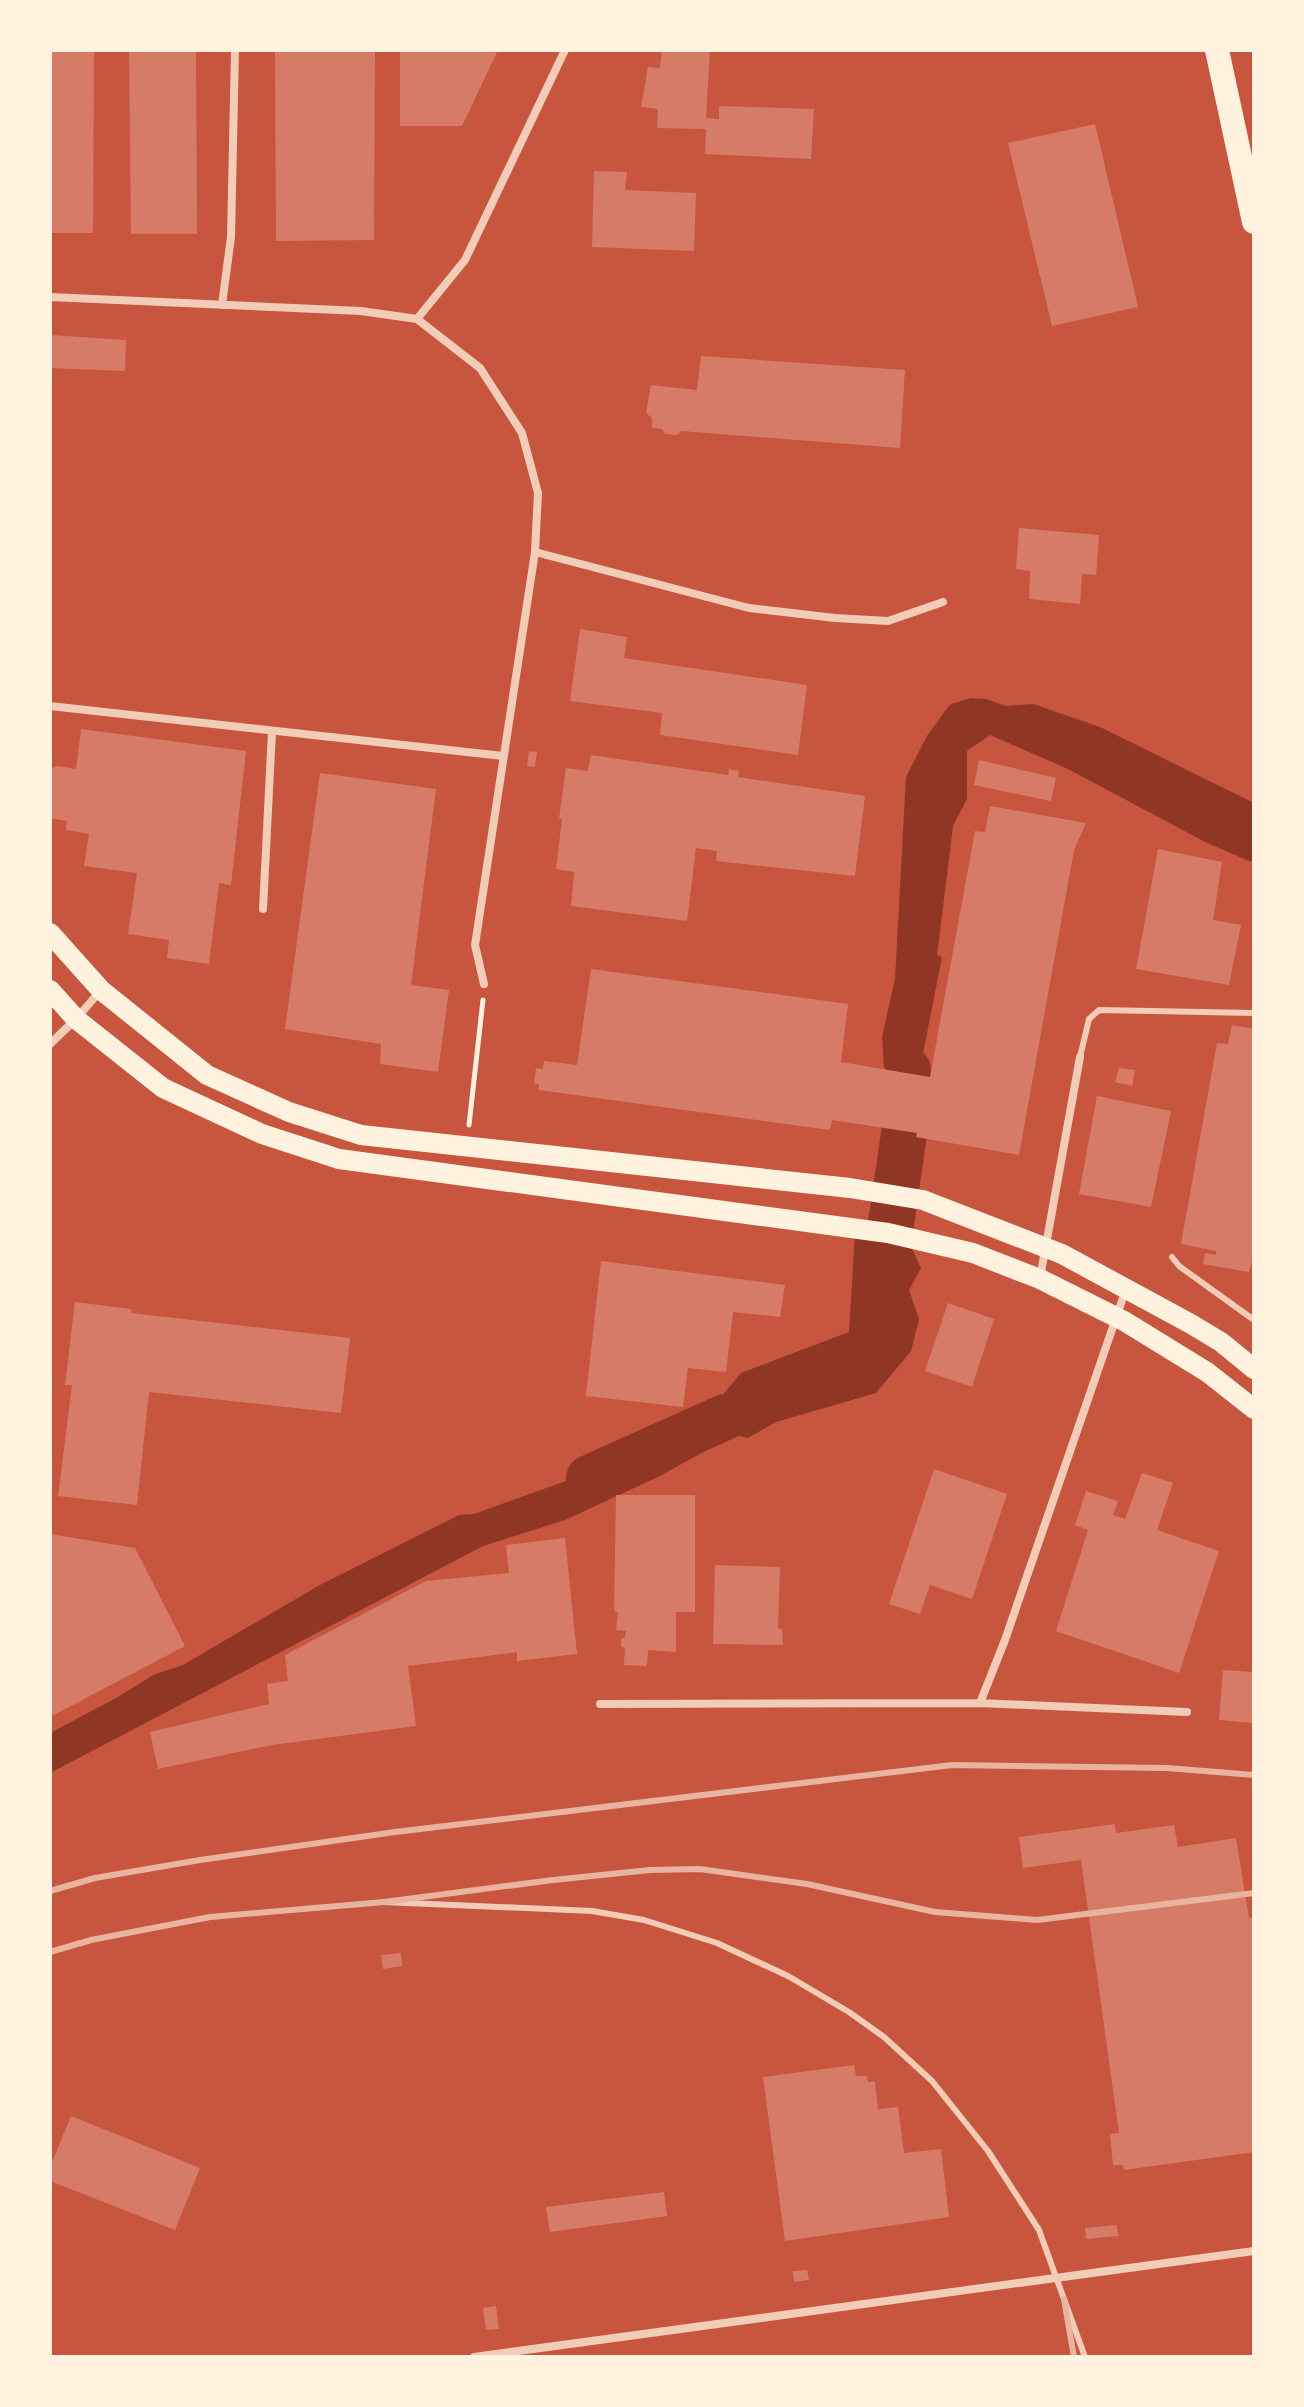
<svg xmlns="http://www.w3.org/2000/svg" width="1304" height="2407" viewBox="0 0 1304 2407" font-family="Signika,sans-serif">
  <rect width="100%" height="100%" fill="#c8553d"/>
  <path fill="#8f3625" d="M971 698 986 699 1006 706 1033 704 1100 727 1254 803V863L1207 843 1068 769 990 735 967 751V799L953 826 937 955 942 957 919 1074 884 1068 882 1037 895 979 906 777 927 736 945 711 951 704Z
    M855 1233 906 1236 921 1268 909 1290 919 1319 911 1351 876 1393 776 1422 748 1438 731 1434 710 1442 712 1447 660 1476 565 1520 483 1546 50 1773V1733L118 1697 155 1674 183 1665 318 1586 459 1515 474 1514 664 1446 707 1414 741 1373 849 1332Z"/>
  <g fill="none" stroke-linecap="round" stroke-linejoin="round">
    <path stroke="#8f3625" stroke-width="46" d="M882 1285 907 1114 908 1070
      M589 1478 725 1417"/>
  </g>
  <path fill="#d67c66" d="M50 50H94L93 233H50Z
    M129 50H196L197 234H131Z
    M275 50H375L374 240 276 241Z
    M400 50H498L462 126H400Z
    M662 50H710L706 118 719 119V106L814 109 811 159 705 154 706 129 657 128 658 109 641 107 648 67 660 68Z
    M1095 124 1138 307 1052 326 1008 143Z
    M594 171 627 172 625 190 696 193 694 251 592 247Z
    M50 335 126 340 125 371 50 368Z
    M701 356 905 370 900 448 681 431 677 435 665 434 662 429 652 428V418L646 413 651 385 697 390Z
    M1019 528 1099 535 1096 575 1082 574 1080 604 1029 599 1030 571 1016 569Z
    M580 629 627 637 624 658 807 685 798 755 660 735 662 713 570 701Z
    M81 729 246 751 231 885 219 883 209 964 167 958 169 940 128 934 137 873 84 866 89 834 66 830 67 821 50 818V769L57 766 76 769Z
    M529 751 537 752 535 767 527 766Z
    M591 755 728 775 729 769 739 771 738 777 865 796 855 876 716 861 717 851 696 848 687 921 571 906 574 872 556 869 562 819H559L566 768 588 771Z
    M979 760 1056 778 1051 801 974 785Z
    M320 773 436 789 411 985 449 990 438 1072 380 1064 381 1044 285 1029Z
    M990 806 1086 823 1074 850 1019 1155 916 1137 917 1133 832 1120 830 1130 539 1090V1084L534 1083 536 1068 543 1069 544 1061 577 1065 591 969 848 1004 841 1062 930 1077 975 831 985 832Z
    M1158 849 1222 862 1213 920 1241 925 1229 985 1136 969Z
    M1232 1025 1254 1029V1256L1249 1272 1203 1264 1205 1253 1216 1255V1251L1181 1244 1217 1043 1228 1044Z
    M1119 1068 1135 1070 1132 1086 1115 1082Z
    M1097 1096 1171 1111 1151 1207 1079 1194Z
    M601 1261 785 1285 780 1317 733 1312 726 1372 688 1368 683 1407 586 1396Z
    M75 1302 131 1309V1313L350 1338 341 1413 149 1392 137 1505 58 1496 72 1385H65Z
    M948 1303 994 1319 972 1387 925 1371Z
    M934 1469 1007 1494 972 1599 930 1585 920 1614 889 1604Z
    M1142 1473 1173 1483 1157 1530 1219 1551 1179 1673 1056 1631 1088 1530 1075 1525 1086 1491 1118 1501 1113 1515 1125 1519Z
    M616 1495H695V1612H676V1652L648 1650 647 1666 624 1665 625 1648 621 1647V1638H625L626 1631 616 1630 618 1612 614 1611Z
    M50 1534 135 1548 185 1646 50 1717Z
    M565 1538 577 1654 517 1661V1652L408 1666 416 1726 272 1745 158 1769 150 1732 269 1704 267 1684 288 1681 285 1655 426 1581 509 1573 506 1545Z
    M715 1565 780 1567 778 1628 782 1629 783 1645 713 1644Z
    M1223 1670 1254 1672V1723L1219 1720Z
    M1115 1824 1116 1833 1174 1825 1178 1847 1236 1838 1249 1918 1254 1917V2152L1124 2170 1123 2165H1113L1110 2134 1119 2133 1081 1860 1023 1868 1019 1837Z
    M401 1953 402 1966 383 1969 381 1955Z
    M854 2065 856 2076H867L868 2082H875L878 2109 898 2107 904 2153 941 2149 949 2217 785 2241 763 2077Z
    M71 2116 200 2168 175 2230 50 2181V2167Z
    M664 2192 667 2216 550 2232 546 2207Z
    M1117 2225 1118 2236 1086 2239 1085 2228Z
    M807 2270 809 2280 794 2282 793 2271Z
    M496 2306 499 2329 486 2330 483 2308Z"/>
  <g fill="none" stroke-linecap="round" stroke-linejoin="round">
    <path stroke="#fff3e0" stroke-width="5" d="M469 1125 483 1000"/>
    <path stroke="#f1ccb7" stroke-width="6" d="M1080 1057 1089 1019 1099 1010 1254 1013
      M1172 1257 1179 1266 1254 1320
      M384 1902 592 1911 644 1920 717 1943 788 1976 849 2012 884 2037 932 2081 988 2151 1039 2230 1085 2357"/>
    <path stroke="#f1ccb7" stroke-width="8" d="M50 297 361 311 417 319 480 368 522 433 538 493 535 552 475 945 484 984
      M222 305 231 237 235 50
      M417 319 465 260 565 50
      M535 552 749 608 835 618 888 621 943 602
      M50 706 503 756
      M263 909 272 731
      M50 1044 76 1019 101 990
      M1040 1278 1080 1057
      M980 1703 1005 1640 1126 1289
      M600 1704 980 1703 1187 1712
      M474 2357 1254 2251"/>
    <path stroke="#fff3e0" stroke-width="20" d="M50 933 101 990 207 1075 289 1112 361 1135 850 1188 923 1200 1062 1254 1191 1324 1221 1342 1254 1369
      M50 990 76 1019 163 1088 262 1134 339 1159 888 1233 973 1253 1040 1279 1124 1321 1207 1372 1254 1409"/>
    <path stroke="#fff3e0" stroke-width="24" d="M1217 50 1254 222"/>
    <path stroke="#e9b49f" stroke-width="6" d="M50 1891 95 1878 200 1860 395 1832 952 1765 1167 1768 1254 1775
      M50 1952 91 1940 210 1917 384 1902 553 1880 650 1870 700 1869 807 1884 935 1912 1037 1920 1254 1893
      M1064 2299 1074 2357"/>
  </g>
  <rect width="1304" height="2407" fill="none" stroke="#fff3e0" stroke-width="104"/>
</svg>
